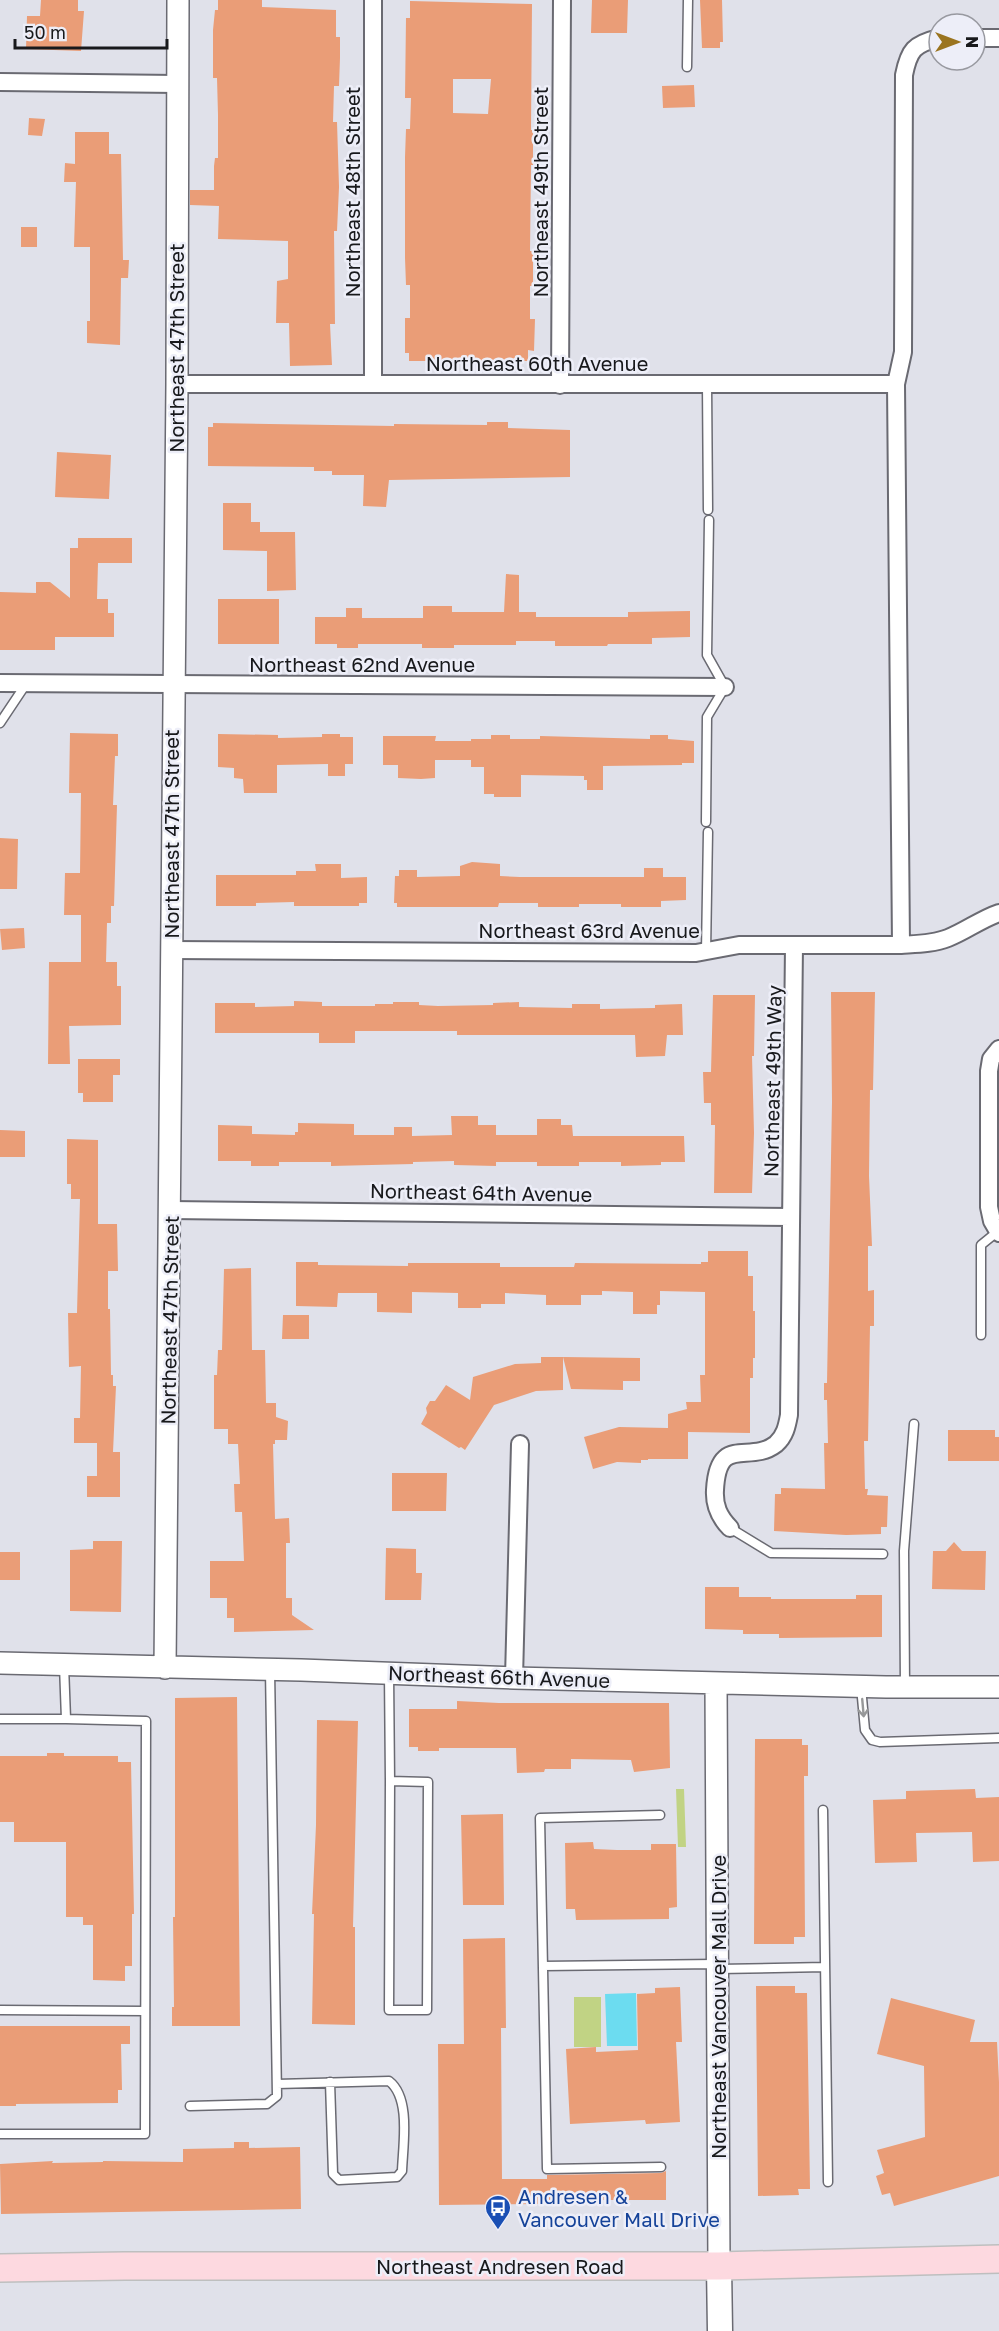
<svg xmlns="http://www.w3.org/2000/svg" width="999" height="2331" viewBox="0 0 999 2331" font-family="'Golos Text',sans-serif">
  <rect width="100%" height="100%" fill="#e0e1ea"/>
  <path fill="#c1d384" d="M676 1789H684L686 1847H678Z
    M574 1997H601V2047H574Z"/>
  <path fill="#6cdcf0" d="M636 1993 637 2046H607L605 1994Z"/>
  <path fill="#ea9d77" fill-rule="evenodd" d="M41 0H78V11H84L81 51 26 49 27 16H40Z
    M218 0H262V7L336 10V37H340V58L339 86H334L333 122H337L339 187 337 231H334L335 324H330L332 365 290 366 289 323H276L277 281 288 279V241L218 239 219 206 190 205V190H214V166L215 158H218V115L217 78H213V30L215 10H218Z
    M592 0H628L627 33H591Z
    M700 0H722L723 42H720V48H702Z
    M410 1 532 4 531 130H533V165H531L530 251H533V286H530V319H535L534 351 528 350V361H409V353H405V318H410V285H406L405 258V157L406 129H410L411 98H405L406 18H410ZM453 79H491L488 114 453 113Z
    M694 85 695 107 663 108 662 86Z
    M29 118 45 119 42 136 28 135Z
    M75 132H109V154H121L123 260H129L128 278H121L120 345 87 343V321H90V247H74L76 182H64L65 163 75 164Z
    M21 227H37V247H21Z
    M487 422H508V428L570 430V477L389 480 386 507 363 506 364 475H332V471H314V467L208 466V427H213V423L394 426V424L487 425Z
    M57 452 111 455 109 499 55 497Z
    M223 503H251V522H260V532H295L296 590 267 591V551L223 550Z
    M78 538H132V563H98L97 599H108V613H114V637H55V650H0V592L36 593V582H50L70 598V548H78Z
    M506 574 519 575V612H536V617H628V612L690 611V637L652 638V644H608L607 646H555V641H516V645H454V648H422V644H358V648H337V644H315V617H346V608H362V618H423V606H452V612H504Z
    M218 599H279V644H218Z
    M70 733 118 734V756H115L113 805H117L114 906H111V923H107L106 962H117V986H121V1025L69 1026 70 1064H48L49 962H81V915H64L65 873H80L81 793H69Z
    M218 734 278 735V738L322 737V734H340V737H353V764H345V776H328V764L277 765V793H244L243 779 234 778V768L218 767Z
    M491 735H510V739H540V736L650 739V735H668V739L694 741V763H682V765L603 766V790H587V780H584V776L521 775V797H494V794H484V767H471V760H435V778L421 779 398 778V765H383V736H436L435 741H471V739H491Z
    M0 838 18 839 17 889H0Z
    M472 862 500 864V876L520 877H644V868H663V877H686V900L661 901V907H621V904H579V907H538V903H499L498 907H397V903H394L395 876H399V870H417V877L460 876V866Z
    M315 864H341V878L367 877V903H359V906H294V902L256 903V906H216V875H296V871H316Z
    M24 928 25 948 2 950 0 929Z
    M831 992H875L873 1090H870L869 1176 872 1246H868V1291L874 1290V1326H870L868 1441H864L865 1489H868L867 1495 888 1496 887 1527H881V1534L846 1535 774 1531 775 1494H781V1488L825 1489 824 1443H828L827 1400H824V1383H827L832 1102Z
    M713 995H755L754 1056H752L754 1133 752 1193H714L715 1125H711V1103H704L703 1072H711Z
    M294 1001 322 1002V1006H375V1004H393V1002H419V1005L438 1006 493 1005V1003L519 1002V1007L572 1008V1004H600V1009L655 1008V1005L682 1004 683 1035H667L665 1056 636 1057 635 1035H457V1031H355V1043H319V1033H215V1003H255V1007L294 1006Z
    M78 1059H120V1075H113V1102H83V1093H78Z
    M451 1116H478V1125H496V1135H537V1119H561V1125H572L573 1136H684L685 1162H661V1165L621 1166V1162H579V1166H537V1162H496V1166L454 1165V1161L413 1162V1164L331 1166V1162H279V1166H251V1161H218V1125L252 1126V1134L295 1135V1132H298V1123L354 1124V1135H394V1127H412V1136L452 1135Z
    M0 1130 25 1131V1157H0Z
    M67 1139 98 1140V1224H117L118 1271H108V1309H110L111 1375H113V1386H116L113 1452H120V1497H87V1476H97V1443H74V1418H80L81 1366 69 1367 68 1313H77L80 1199H71V1184H67Z
    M708 1251H748V1276H753V1311H755V1358H753V1378H750V1433L688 1432V1459H648V1460H641V1463L617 1462 593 1469 584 1437 619 1427 668 1428V1414L687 1409 686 1402H701L700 1375H705V1292L660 1291V1305H657V1314H633V1292L602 1291V1295H581V1305H546V1295L505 1293V1304H481V1308H458V1293L412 1292V1313L377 1312V1293H338L337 1307 296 1306V1262H318V1265L408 1266V1263H500V1267H574L575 1263 701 1264V1262H708Z
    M251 1268 252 1350H265L266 1403H276V1417L288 1421 287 1440H275V1444H273L275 1519 289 1518 290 1543H286V1598H292V1615L314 1630 234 1632V1618H227V1598H210V1561H244L242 1512H235L234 1484H240L238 1444H228V1429H214V1375H217L218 1350H222L224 1269Z
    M283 1315H309V1339H282Z
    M541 1357H563V1390L536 1391 494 1405 465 1450 461 1447 459 1448 421 1424 427 1413 426 1408 430 1401H435L446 1385 470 1400 473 1377 515 1364 541 1363Z
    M563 1357 640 1358V1381H623V1390L571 1389Z
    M948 1430H995V1437H999V1461H948Z
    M392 1473H447L446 1511H392Z
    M93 1541H122L121 1612 70 1611V1550L93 1549Z
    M954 1542 962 1551H986L985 1590 932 1589 933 1551H946Z
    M386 1548 416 1549V1573H422L421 1600H385Z
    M0 1552H20V1580H0Z
    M705 1587H739V1597H771V1599H856V1595H882V1637L779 1638V1634H743V1630L705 1629Z
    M237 1697 240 2026H172V2007H174L173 1917H175V1698Z
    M457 1701 499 1703H669L670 1768 634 1772 631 1760 571 1759V1769H545L544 1772 517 1773 516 1748H439V1751H418V1747H409V1709H457Z
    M317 1720 358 1721 353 1927H355V2025L312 2024 314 1914H312L316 1825Z
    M755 1739H802V1745H808V1776H804L805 1937H794V1944H754Z
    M47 1753H64V1756H118V1762H131L134 1914H132V1966H125V1981L93 1980V1925H83V1917H66V1842H14V1822H0V1756H47Z
    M975 1789 976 1798 999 1797V1861L973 1862 972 1832 916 1833 917 1862 875 1863 873 1800 906 1799V1791Z
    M503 1814 504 1905H463L461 1815Z
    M593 1842 594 1849 617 1850H651V1844H676L677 1907 669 1908V1919L576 1920 575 1909H566L565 1843Z
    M505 1938 506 2028H501L502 2179H547V2175L661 2173 666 2171V2200H549V2204L439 2205 438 2044H464L463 1939Z
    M756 1986H795V1993H807L810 2189H798L799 2195 758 2196Z
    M680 1987 682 2042H676L680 2122 646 2124 645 2120 570 2124 566 2049 596 2047V2052L638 2050 637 1994 655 1993V1988Z
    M891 1998 975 2020 970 2042H997L999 2082V2176L894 2206 890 2193 882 2195 876 2176 884 2173 877 2150 925 2137 924 2066 877 2054Z
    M0 2026H130V2044H121L122 2090H118V2103L16 2104V2106H0Z
    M234 2142H249V2148L300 2147 301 2209 1 2214 0 2164 53 2161 52 2163 103 2162V2161L183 2162V2149L234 2148Z"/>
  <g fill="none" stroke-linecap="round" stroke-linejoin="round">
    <defs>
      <path id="service" d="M687 67 688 0
        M707 384 708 510
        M0 723 26 684
        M706 822 707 717 725 687 707 655 709 520
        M706 952 708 832
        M981 1335V1245L997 1232
        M730 1528 771 1553 883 1554
        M389 1673 390 1781 428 1782 427 2010H389L390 1781
        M861 1687 865 1730 872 1740 880 1742 999 1738
        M905 1687 904 1551 914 1424
        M0 1719H66
        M823 1810 828 2182
        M660 1815 540 1818 547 2169 661 2167
        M543 1966 716 1964
        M718 1969 825 1967
        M0 2010 145 2011
        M277 2084 389 2081C411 2098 403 2144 402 2171L397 2177 339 2180 333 2174 330 2082
        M190 2106 267 2104 277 2096 270 1670
        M0 2134H145L146 1721 66 1719 64 1665"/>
      <path id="minor" d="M373 0V383
        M975 38H999
        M0 82 177 84
        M177 384H896
        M560 385 562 0
        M0 683 725 687
        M901 945 896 384 903 352 904 75C909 50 914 44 939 38
        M171 950 696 953 739 945H901C916 944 933 944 948 938 966 931 981 919 999 913
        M999 1049 991 1059 989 1071V1207L992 1221 999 1233
        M170 1210 791 1217
        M730 1528C719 1517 714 1506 715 1490 718 1433 749 1465 776 1444 785 1436 787 1426 789 1415L794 945
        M514 1678 520 1444"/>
      <path id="tertiary" d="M0 1663 301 1670 514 1678 886 1687H999
        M165 1668 177 384 178 0
        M716 1683 719 2266"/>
      <path id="secondary" d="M719 2266 720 2331"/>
      <path id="primary" d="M0 2268 124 2266H719L999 2259"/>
    </defs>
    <use href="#service" stroke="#6a6a72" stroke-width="11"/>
    <use href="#minor" stroke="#6a6a72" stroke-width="20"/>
    <use href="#tertiary" stroke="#6a6a72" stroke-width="24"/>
    <use href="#secondary" stroke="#6a6a72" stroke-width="27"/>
    <use href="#primary" stroke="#bebfbf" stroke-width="30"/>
    <use href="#service" stroke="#fff" stroke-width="8"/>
    <use href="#minor" stroke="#fff" stroke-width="16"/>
    <use href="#tertiary" stroke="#fff" stroke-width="21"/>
    <use href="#secondary" stroke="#fff" stroke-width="24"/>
    <use href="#primary" stroke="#fdd9e0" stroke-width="27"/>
  </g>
  <defs><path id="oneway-shaft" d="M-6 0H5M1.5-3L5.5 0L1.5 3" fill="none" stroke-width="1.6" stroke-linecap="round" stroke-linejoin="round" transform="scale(1.5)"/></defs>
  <use stroke="#979899" href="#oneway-shaft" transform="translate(863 1708) rotate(85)"/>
  <defs>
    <symbol id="bus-pin" viewBox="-11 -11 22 30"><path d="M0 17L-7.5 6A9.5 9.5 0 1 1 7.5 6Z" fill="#1a4fb4" stroke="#edeef8"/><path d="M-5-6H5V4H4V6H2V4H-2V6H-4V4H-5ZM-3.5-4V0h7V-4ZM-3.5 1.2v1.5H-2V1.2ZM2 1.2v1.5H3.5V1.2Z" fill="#fff"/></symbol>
  </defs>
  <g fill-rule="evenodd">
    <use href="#bus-pin" x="483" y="2193" width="30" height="40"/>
  </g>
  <g text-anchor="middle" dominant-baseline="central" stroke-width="5" stroke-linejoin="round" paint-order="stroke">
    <g font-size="20" fill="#18191c" stroke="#edeef8">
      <text transform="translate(352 192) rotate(-90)">Northeast 48th Street</text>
      <text transform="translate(540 192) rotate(-90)">Northeast 49th Street</text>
      <text transform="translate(176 348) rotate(-90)">Northeast 47th Street</text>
      <text x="537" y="363">Northeast 60th Avenue</text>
      <text x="362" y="664">Northeast 62nd Avenue</text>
      <text transform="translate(171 834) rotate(-90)">Northeast 47th Street</text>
      <text x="589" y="930">Northeast 63rd Avenue</text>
      <text transform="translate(772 1081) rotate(-89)">Northeast 49th Way</text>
      <text transform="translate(481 1192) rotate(1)">Northeast 64th Avenue</text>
      <text transform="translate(169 1320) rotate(-89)">Northeast 47th Street</text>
      <text transform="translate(499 1676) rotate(2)">Northeast 66th Avenue</text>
      <text transform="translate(718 2007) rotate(-90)">Northeast Vancouver Mall Drive</text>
      <text x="500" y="2266">Northeast Andresen Road</text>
    </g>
    <g font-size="20" fill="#164399" stroke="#edeef8" text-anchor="start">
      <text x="518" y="2196">Andresen &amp;<tspan x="518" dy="23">Vancouver Mall Drive</tspan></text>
    </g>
  </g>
  <g transform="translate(957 42) rotate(90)"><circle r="28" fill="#edeef8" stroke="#9899a0" stroke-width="1.5"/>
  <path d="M0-4.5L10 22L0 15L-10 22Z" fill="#9a741f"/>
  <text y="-9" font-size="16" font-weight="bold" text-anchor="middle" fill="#18191c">N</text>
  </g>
  <path d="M15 39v9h152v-9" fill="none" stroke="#18191c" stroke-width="3"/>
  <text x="24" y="39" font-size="18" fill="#18191c" stroke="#edeef8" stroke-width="4.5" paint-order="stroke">50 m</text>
</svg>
